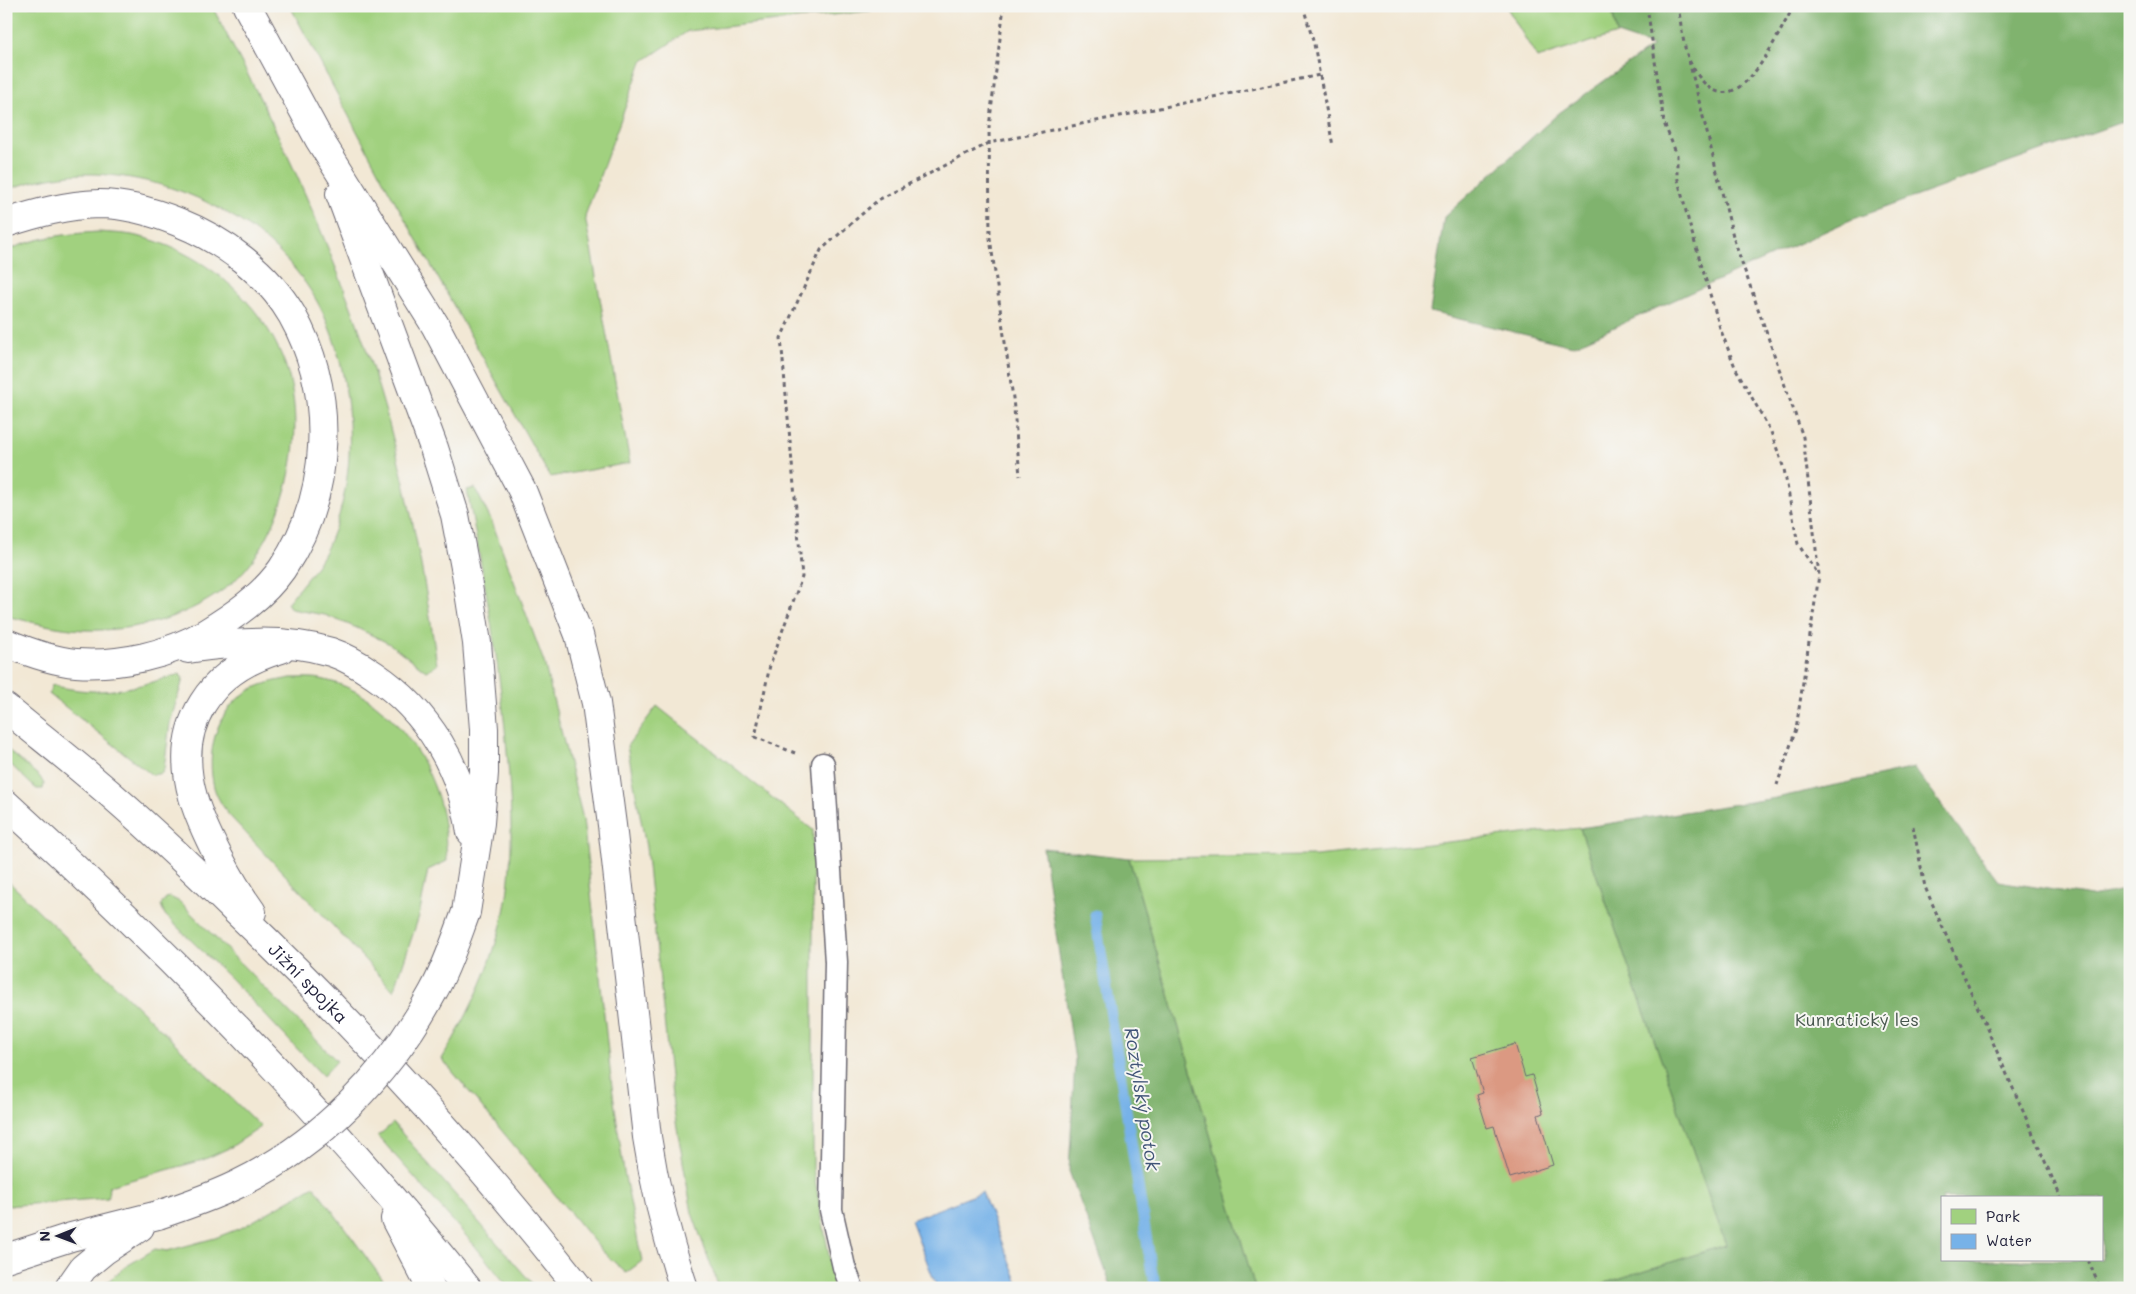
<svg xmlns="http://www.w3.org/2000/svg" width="2136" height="1294" viewBox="0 0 2136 1294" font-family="Mali,sans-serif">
  <rect width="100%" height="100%" fill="#f6f6f2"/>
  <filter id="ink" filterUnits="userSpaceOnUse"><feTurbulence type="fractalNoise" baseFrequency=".02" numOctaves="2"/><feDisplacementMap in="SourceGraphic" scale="10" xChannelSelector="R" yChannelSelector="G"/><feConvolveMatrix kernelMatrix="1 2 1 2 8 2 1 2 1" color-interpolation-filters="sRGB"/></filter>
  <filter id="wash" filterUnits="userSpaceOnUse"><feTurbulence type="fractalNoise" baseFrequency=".0096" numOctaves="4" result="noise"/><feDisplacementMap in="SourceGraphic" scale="20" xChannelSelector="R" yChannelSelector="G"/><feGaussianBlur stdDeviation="1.12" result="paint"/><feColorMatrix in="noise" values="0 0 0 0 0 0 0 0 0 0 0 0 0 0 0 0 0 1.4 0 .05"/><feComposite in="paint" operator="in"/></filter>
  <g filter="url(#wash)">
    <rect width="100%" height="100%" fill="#f2e8d5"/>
    <path fill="#a1d17f" stroke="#627a5d" d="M6 6H212C233 48 256 88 276 131 306 193 333 258 357 323 396 429 422 553 437 665L426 671 390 644 357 628 325 615 291 609 287 603C303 583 322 563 331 538 348 497 352 452 348 408 345 376 337 343 323 313 283 229 186 178 95 174 66 173 34 180 6 190Z
      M290 6H913L688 31 642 62 585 216 630 463 550 477 383 180Z
      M1506 6H1611L1617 34 1537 58Z
      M98 232C109 233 121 233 132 235 199 248 262 300 285 364 299 403 297 448 286 488 277 521 260 558 233 582 194 616 136 632 84 630 58 629 31 622 6 616V251C37 237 65 234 98 232Z
      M475 488 492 522 544 662 583 819 611 1079 624 1172 642 1261 626 1273 602 1251 442 1059C465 1020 486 980 498 936 515 879 512 821 508 763 501 670 485 582 467 490Z
      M180 674 183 679 170 723 164 769 162 773 152 775 49 694 52 685C102 698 132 688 180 674Z
      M291 678C302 678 314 677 325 680 384 693 427 752 441 808 445 825 446 843 447 861L428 870 419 916 394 991 228 814C223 806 216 796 214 787 206 754 215 714 244 694 257 684 275 681 291 678Z
      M657 706 813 830V1169L835 1288H719L692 1213 673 1105 646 847 627 746Z
      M6 748 40 777 44 784 43 789H37L33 786 6 760Z
      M1580 828 1726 1245 1589 1288H1255L1129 858 1316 856Z
      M6 879 261 1127 231 1147 203 1160 109 1186 108 1198 6 1206Z
      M170 897 180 902 337 1061 323 1076 231 979 165 915 161 905 166 898Z
      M393 1123 536 1288H509L475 1246 378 1136Z
      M314 1186 389 1288H100L125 1267 155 1249 167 1251 215 1238 243 1227Z"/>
    <path fill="#80b36e" stroke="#516a54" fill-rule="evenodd" d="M1611 6H2130V119L1848 221 1573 346 1430 312 1444 217 1559 113 1653 46 1617 34Z
      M1914 768 1998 881 2091 896 2130 889V1288H1589L1726 1245 1580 828 1776 798ZM1942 1198H2102V1260H1942Z
      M1043 848 1129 858 1255 1288H1112L1069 1171 1075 1060Z"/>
    <path fill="#77b2e8" stroke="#4c6a92" d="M982 1192 1020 1288H937L911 1220Z"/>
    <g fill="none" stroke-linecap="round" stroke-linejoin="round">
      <path stroke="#77b2e8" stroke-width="11" d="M1095 915 1152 1273 1157 1288"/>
    </g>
    <g id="blocks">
      <path fill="#db9982" d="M1515 1044 1525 1077 1532 1075 1543 1113 1538 1115 1553 1165 1510 1178 1494 1126 1487 1128 1477 1095 1483 1093 1472 1057Z"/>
    </g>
  </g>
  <g filter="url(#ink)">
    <use href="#blocks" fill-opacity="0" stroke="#6b6771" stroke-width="1"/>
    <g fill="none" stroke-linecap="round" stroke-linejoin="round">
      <defs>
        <path id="service" d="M823 764 836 962 831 1210 844 1267 852 1288"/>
        <g id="trunk">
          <path d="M247 6 319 139 435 325 522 490 579 635 596 703 612 825 647 1137C655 1189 667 1238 684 1288"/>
          <path d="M340 194 434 448 455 515 466 573 477 643 484 729V773L480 823 466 912"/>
          <path d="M6 223C37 213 66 205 99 204 126 204 153 212 178 222 223 240 267 272 292 315 336 393 332 495 282 569 263 596 234 616 206 633 169 655 119 666 76 663 52 661 28 652 6 643"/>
          <path d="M188 649C236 642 283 638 331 652 346 657 361 666 374 675 429 712 461 768 471 832"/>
          <path id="s1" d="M6 708C36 733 66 756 95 781 144 822 191 867 237 912 359 1029 474 1154 579 1288"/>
          <path d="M6 804C171 954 327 1115 467 1288"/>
          <path d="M252 912C231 883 203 831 193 797 172 724 211 669 281 649"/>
          <path d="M395 1219 431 1288"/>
          <path d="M6 1258 71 1237 158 1215"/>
          <path d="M69 1288 83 1268 105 1250 140 1227"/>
        </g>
      </defs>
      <use href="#service" stroke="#6b6771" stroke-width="25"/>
      <use href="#trunk" stroke="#6b6771" stroke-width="30"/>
      <path stroke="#6b6771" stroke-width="3" stroke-dasharray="4 4" stroke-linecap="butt" d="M1004 6 989 127 990 238 1013 398 1020 476
        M1303 6 1314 44 1333 146
        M1647 6 1664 123 1677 155V176L1689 223 1720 328 1735 367 1771 432 1784 469 1798 544 1818 574
        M1678 6C1681 22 1683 48 1690 62 1731 142 1772 44 1794 6
        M1689 61 1734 240 1803 437 1819 575 1796 729 1777 785
        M795 753 755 737 770 665 802 577 781 338 821 250 878 200 989 143 1320 75
        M1913 826 1925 887 2061 1198
        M2088 1260 2100 1288"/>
      <use href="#service" stroke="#fff" stroke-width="22"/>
      <use href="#trunk" stroke="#fff" stroke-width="28"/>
      <defs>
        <path id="trunk-bridge" d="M158 1215C185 1206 211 1197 236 1185 320 1145 389 1074 433 992 447 967 456 939 466 912"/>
      </defs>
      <use href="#trunk-bridge" stroke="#6b6771" stroke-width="30" stroke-linecap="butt"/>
      <use href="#trunk-bridge" stroke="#fff" stroke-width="28"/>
    </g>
  </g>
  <g text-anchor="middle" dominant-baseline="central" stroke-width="4" stroke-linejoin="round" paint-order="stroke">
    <g font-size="18" fill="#22223b" stroke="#f6f6f2">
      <text stroke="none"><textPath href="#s1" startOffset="409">Jižní spojka</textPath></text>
    </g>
    <g font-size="18" fill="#48574f" stroke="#f6f6f2">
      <text x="1857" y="1019">Kunratický les</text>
    </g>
    <g font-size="19" font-style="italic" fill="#405478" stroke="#f6f6f2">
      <text transform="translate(1143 1099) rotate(81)">Roztylský potok</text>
    </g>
  </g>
  <rect width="2136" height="1294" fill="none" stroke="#f6f6f2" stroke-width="25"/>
  <rect x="1941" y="1196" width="162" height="65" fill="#f6f6f2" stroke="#a1a1a9"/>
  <rect x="1951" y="1209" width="25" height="15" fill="#a1d17f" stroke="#a1a1a9"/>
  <text x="1986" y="1222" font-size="15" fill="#22223b">Park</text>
  <rect x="1951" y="1234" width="25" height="15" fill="#77b2e8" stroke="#a1a1a9"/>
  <text x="1986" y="1246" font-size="15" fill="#22223b">Water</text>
  <g transform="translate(58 1236) rotate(269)" stroke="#f6f6f2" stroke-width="4" paint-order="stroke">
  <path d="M0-4L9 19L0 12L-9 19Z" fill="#22223b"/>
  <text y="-8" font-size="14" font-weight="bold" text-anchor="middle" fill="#22223b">N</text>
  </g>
</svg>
